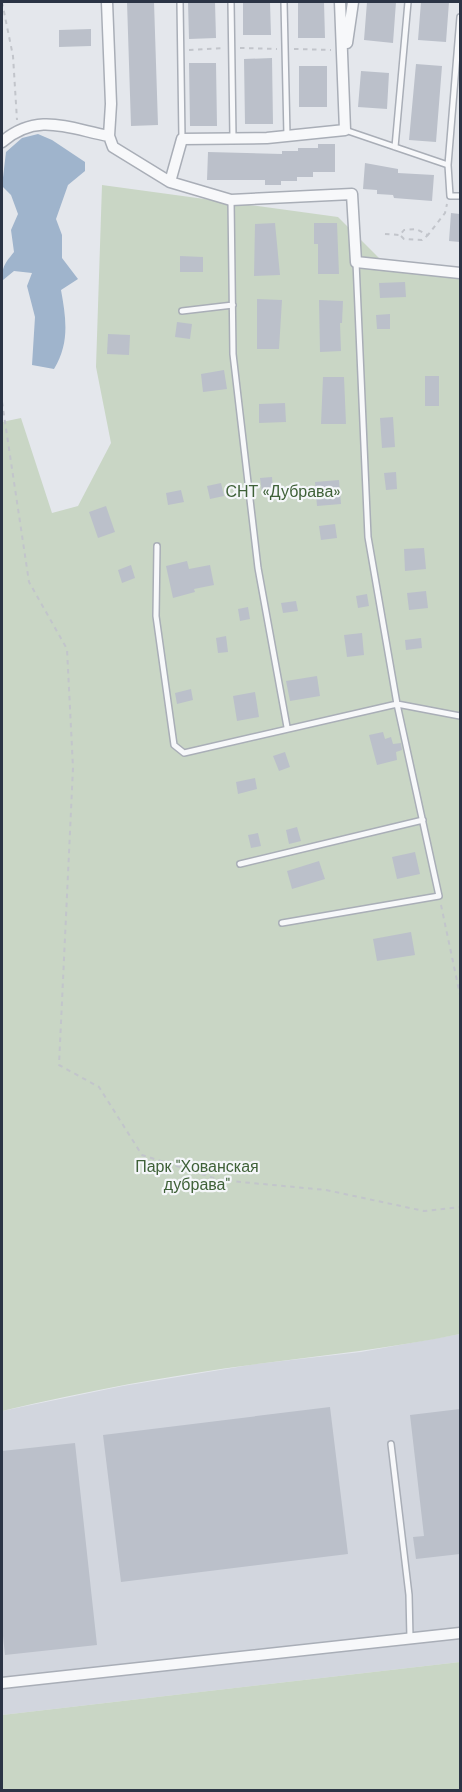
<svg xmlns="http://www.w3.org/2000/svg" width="462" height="1792" viewBox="0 0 462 1792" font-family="'DM Sans',sans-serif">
  <rect width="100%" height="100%" fill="#e4e7ec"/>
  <path fill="#d2d6de" d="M460 1334V1662L2 1715V1411L123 1386 256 1364 361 1352Z"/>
  <path fill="#c9d6c5" d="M102 185 338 217 380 259 460 278V1334C393 1348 326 1355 257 1364 172 1375 85 1391 2 1411V422L21 418 52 513 78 506 111 443 96 367Z
    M460 1662V1790H2V1715Z"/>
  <path fill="#9fb4cc" d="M38 134 52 140 85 162V171L68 185 56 219 62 235V258L78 279 61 290C66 318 70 343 54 369L32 365 35 317 27 286 32 273 14 271 3 280C1 267 6 262 14 252L11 230 18 214 11 195 2 186 6 152 22 138Z"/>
  <path fill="#bbc0ca" d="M127 2H154L158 125 131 126Z
    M188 2H215L216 38 189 39Z
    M243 2H270L271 35H243Z
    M298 2H324L325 38H298Z
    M367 2H396L393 43 364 40Z
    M421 2H449L446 42 418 40Z
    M91 29V46L59 47V30Z
    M272 58 273 124H245L244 59Z
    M189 63H216L217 126H190Z
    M416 64 442 66 436 142 409 140Z
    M299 66H327V107H299Z
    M361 71 389 73 387 109 358 107Z
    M318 144H335V172H313V177H297V181H281V185H265V180H207L208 152 282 154V151H298V148H318Z
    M365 163 398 169V173L434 175 432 201 394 198 393 195 377 194V190L363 189Z
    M451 213 460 214V242L449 241Z
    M275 223 280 275 254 276 255 224Z
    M314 223H337L339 274H318V244H314Z
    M180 256 203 257V272H180Z
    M405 282 406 297 380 298 379 283Z
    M257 299 282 300 279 349H257Z
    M319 300 343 301 342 323H340L341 351 320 352Z
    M390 314V329H377L376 315Z
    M177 322 192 324 190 339 175 337Z
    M108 334 130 335 129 355 107 354Z
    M224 370 227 389 203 392 201 374Z
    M425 376H439V406H425Z
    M323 377H344L346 424H321Z
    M285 403 286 422 259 423V404Z
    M393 417 395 447 382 448 380 418Z
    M396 472 397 489 386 490 384 473Z
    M272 477 273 490 262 492 260 478Z
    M339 480 341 504 317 506 315 482Z
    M221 483 224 496 210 499 207 486Z
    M181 490 184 502 168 505 166 493Z
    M106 506 115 532 98 538 89 512Z
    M335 524 337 538 321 540 319 526Z
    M424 548 426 569 405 571 404 549Z
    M187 561 189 569 210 565 214 585 194 589 195 592 173 598 166 566Z
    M131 565 135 578 122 583 118 570Z
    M426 591 428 608 409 610 407 593Z
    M367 594 369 606 358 608 356 596Z
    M296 601 298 611 283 613 281 603Z
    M248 607 250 619 240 621 238 609Z
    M362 633 364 655 347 657 344 635Z
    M226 636 228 652 218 653 216 638Z
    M421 638 422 648 406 650 405 640Z
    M317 676 320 696 290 701 286 681Z
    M191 689 193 700 177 704 175 693Z
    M255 692 259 717 237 721 233 696Z
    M383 732 385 739 391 737 393 744 401 743 402 750 396 752 397 760 377 765 369 735Z
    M285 752 290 767 279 771 273 756Z
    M255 778 257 789 238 794 236 782Z
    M297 827 301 841 289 844 286 830Z
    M258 833 261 846 251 848 248 835Z
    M415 852 420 874 397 879 392 857Z
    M319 861 325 879 292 889 287 871Z
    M411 932 415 955 377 961 373 939Z
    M330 1407 348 1554 121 1582 103 1435Z
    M460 1409V1554L416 1559 413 1537 424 1536 410 1415Z
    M75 1443 97 1645 5 1655 2 1626V1451Z"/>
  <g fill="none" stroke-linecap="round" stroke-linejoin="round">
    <defs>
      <path id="service" d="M180 2 182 139
        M231 2 233 138
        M284 2 287 136
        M345 130 448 165 450 196H460
        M395 147 408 2
        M448 165 460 17
        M231 200 233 354 258 568 287 727
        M182 311 233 305
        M157 546 156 616 174 745 184 753 397 704 460 716
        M240 864 423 820
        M282 923 439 896 397 704 368 537 356 262
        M391 1444 409 1595 410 1638"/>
      <path id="minor" d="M107 2 111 104 109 136
        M347 43 353 2
        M2 142C37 112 67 128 109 136L113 147 170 182 231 200 352 194 356 262 460 273
        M170 182 182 139 267 138 345 130 340 2
        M2 1683 460 1633"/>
    </defs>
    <use href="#service" stroke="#a9aeb7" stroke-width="8"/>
    <use href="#minor" stroke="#a9aeb7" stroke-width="13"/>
    <path stroke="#c2c5cb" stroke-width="2" stroke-dasharray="4.5 4.5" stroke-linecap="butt" d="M2 2 13 56 17 120
      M240 48 277 49
      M294 49 331 50
      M189 50 223 48
      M385 234 400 235 404 230 416 229 428 235 445 213 447 204
      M401 236 404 239 422 240 428 235
      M2 402 29 582 67 649 73 768 59 1065 99 1087 142 1155 220 1180 326 1190 424 1211 460 1207
      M441 905 460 995"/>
    <use href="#service" stroke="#f7f8fa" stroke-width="5"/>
    <use href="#minor" stroke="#f7f8fa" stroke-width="10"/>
  </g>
  <g text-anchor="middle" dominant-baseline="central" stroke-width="4.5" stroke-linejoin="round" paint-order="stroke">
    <g font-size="16" fill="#3f6138" stroke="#f4f6f9">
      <text x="283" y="491">СНТ «Дубрава»</text>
      <text x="197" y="1166">Парк "Хованская<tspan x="197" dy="18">дубрава"</tspan></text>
    </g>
  </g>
  <rect width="462" height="1792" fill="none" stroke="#2b3445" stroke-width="6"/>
</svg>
